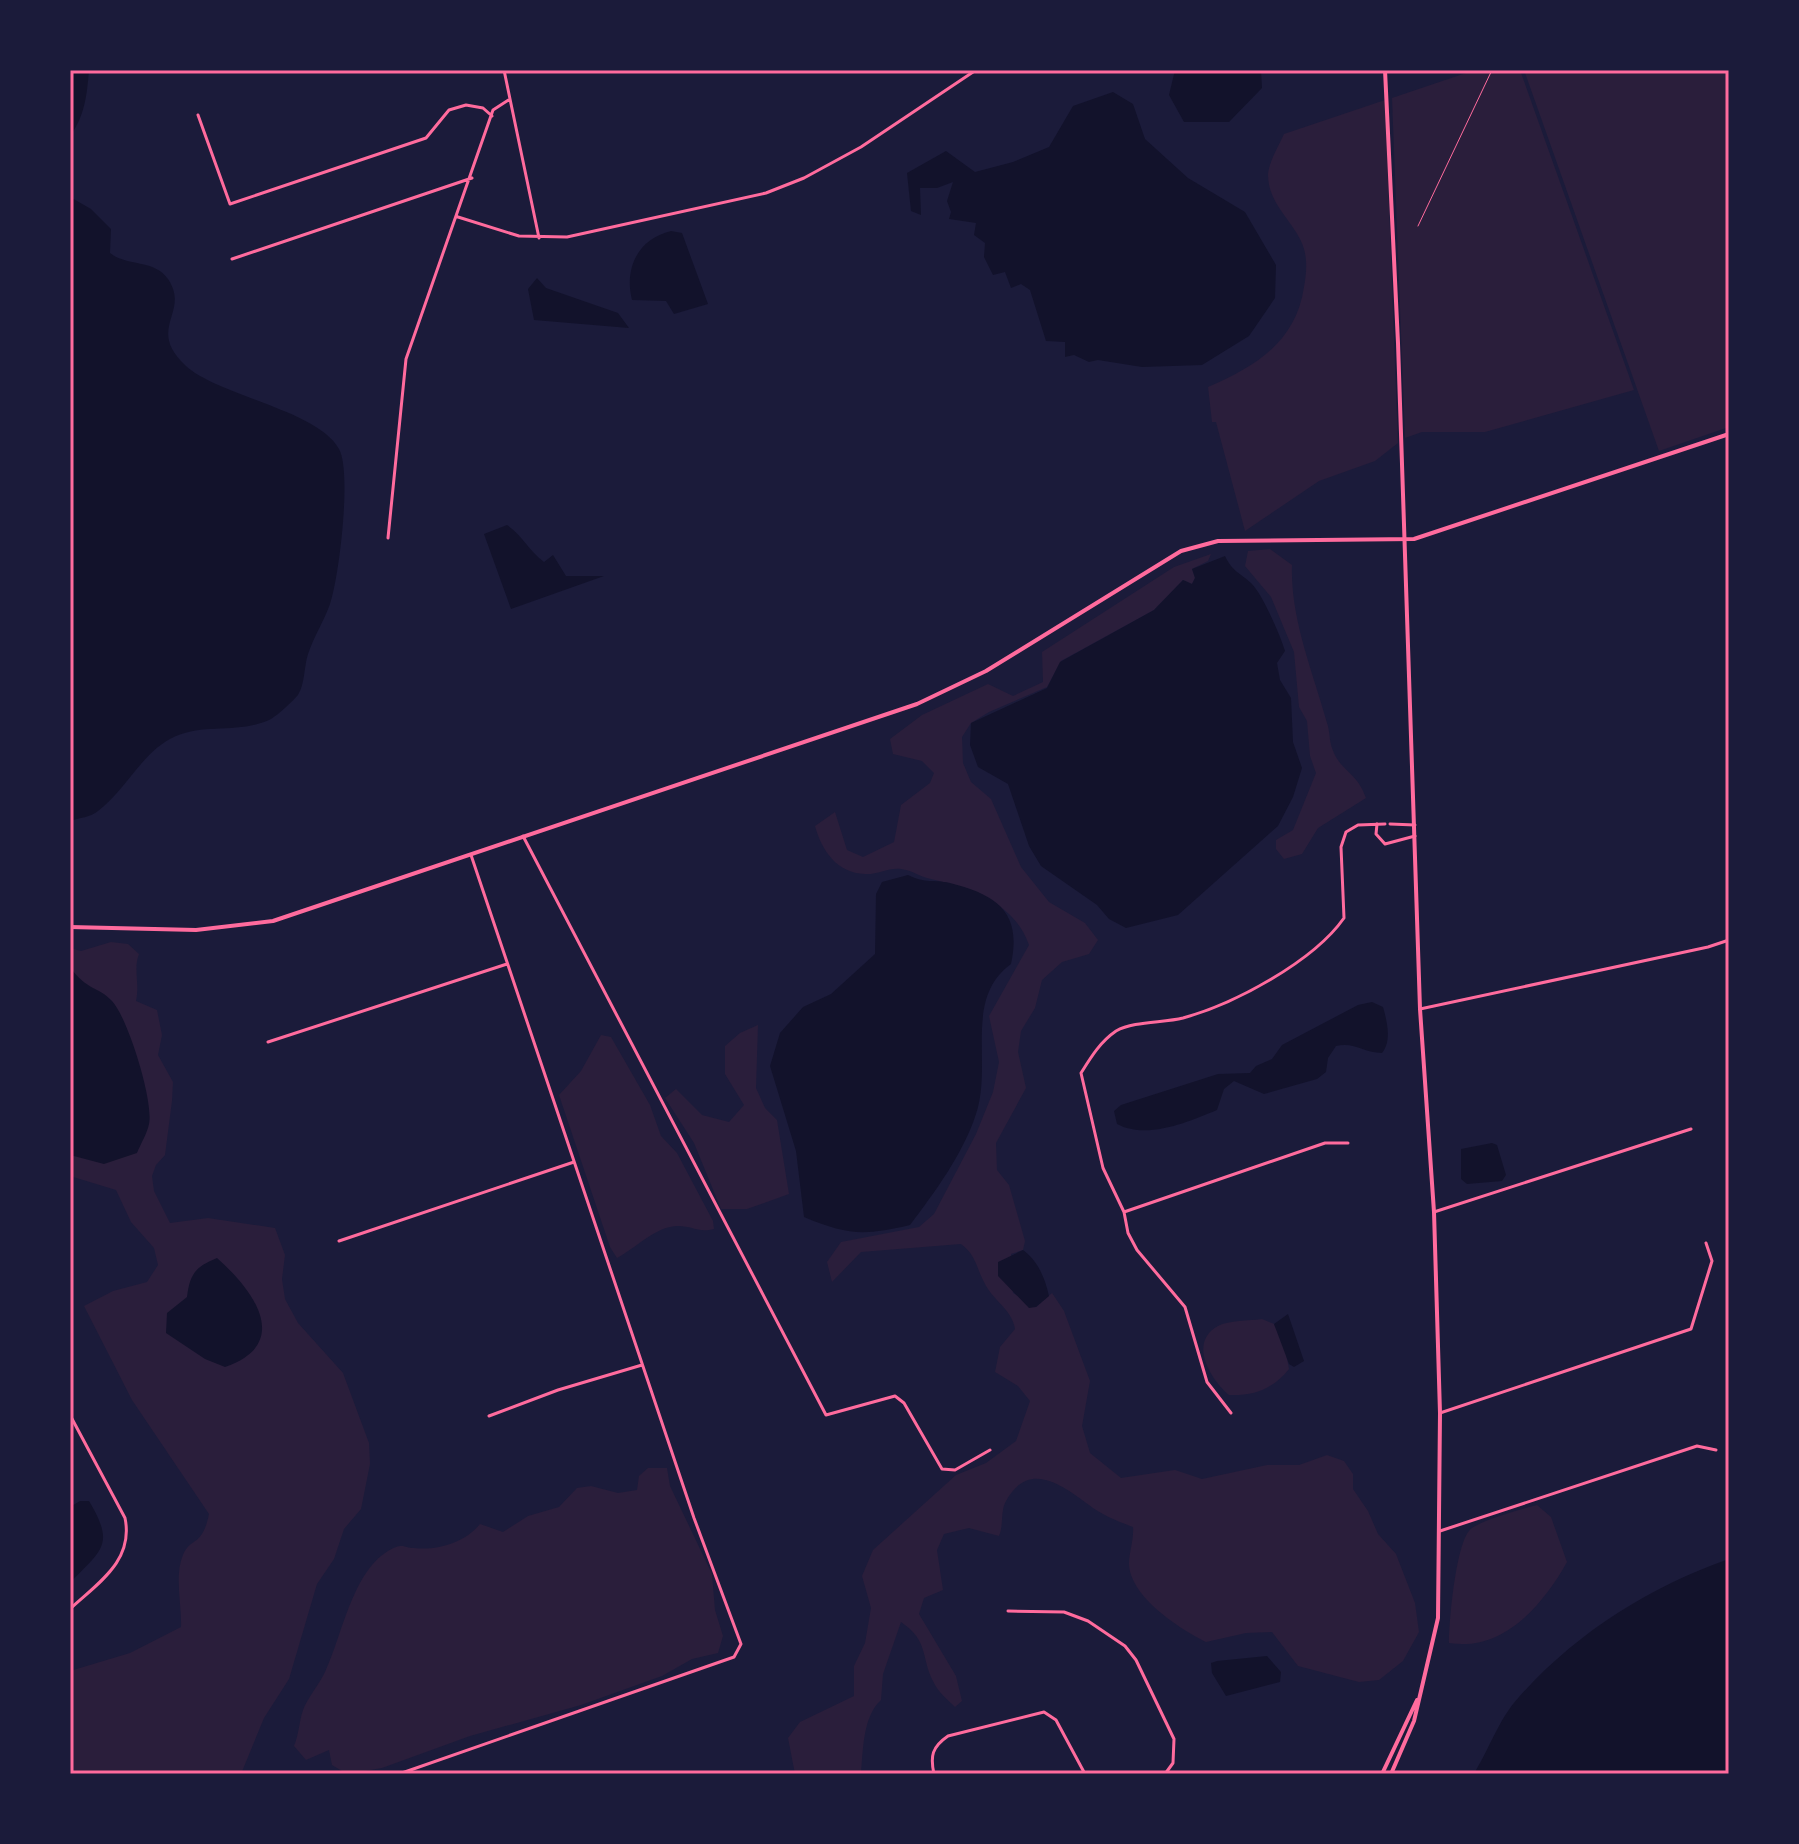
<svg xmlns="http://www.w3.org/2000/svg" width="1799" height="1844" viewBox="0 0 1799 1844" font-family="Lato,sans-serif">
  <rect width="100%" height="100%" fill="#1b1b3a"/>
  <path fill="#2a1e3b" d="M1466 70H1520L1634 390 1485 432H1422L1405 438 1392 98 1466 73Z
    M1524 70H1729V427L1659 451Z
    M1385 100 1398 443 1375 461 1319 481 1245 531 1216 422H1212L1208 387C1257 366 1296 341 1304 287 1307 270 1308 254 1300 239 1288 216 1268 202 1268 174 1269 162 1279 145 1284 134Z
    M1270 549 1292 565C1290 618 1313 672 1327 723 1330 731 1329 740 1332 748 1340 772 1356 770 1366 798L1318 828 1302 854 1284 859 1276 849V840L1293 830 1316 773 1310 756 1307 721 1299 707 1294 652 1271 597 1245 566 1248 551Z
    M1211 554 1208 561 1192 569 1195 578 1192 584 1183 580 1154 610 1061 661 1047 687 989 712 971 723 962 737 963 763 971 782 991 799 1021 867 1049 902 1085 923 1098 940 1089 954 1062 962 1042 980 1035 1008 1021 1031 1018 1052 1026 1088 996 1143 997 1170 1009 1185 1025 1241 1023 1250 1011 1254 1013 1293 1036 1307 1052 1293 1064 1311 1090 1381 1082 1426 1090 1453 1121 1478 1175 1470 1202 1479 1267 1465H1299L1327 1455 1344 1461 1353 1474V1489L1368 1511 1378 1534 1396 1554 1415 1603 1419 1632 1403 1661 1379 1680 1359 1682 1298 1666 1272 1632 1246 1633 1206 1642C1180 1629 1130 1597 1129 1564 1129 1552 1134 1540 1133 1527 1117 1521 1102 1515 1089 1505 1063 1486 1029 1459 1006 1501 1000 1512 1004 1524 999 1536L969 1528 944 1534 937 1550 943 1590 924 1598 919 1614 956 1676 962 1701 955 1707C948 1700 938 1692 934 1683 920 1657 930 1642 901 1622L883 1674 881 1700C863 1716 863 1750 861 1774H795L788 1738 800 1722 854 1696V1666L865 1643 871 1608 862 1576 873 1550 956 1475 986 1463 1016 1441 1030 1401 1018 1386 995 1372 1000 1347 1015 1329C1012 1309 992 1300 984 1282 976 1267 976 1255 961 1244L861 1252 832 1282 827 1262 841 1242 919 1227 934 1214 976 1134 993 1092 999 1062 989 1016 1029 945C1014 902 971 889 931 879 920 877 912 870 901 869 889 867 877 875 865 874 837 873 822 851 815 826L835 812 847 850 863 857 894 842 901 805 930 783 934 773 922 761 893 754 890 739 922 715 988 684 1013 696 1043 682 1042 652 1174 567Z
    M111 942 128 944 139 954C133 969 140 984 136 1001L157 1010 162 1035 158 1055 173 1082 172 1101 165 1155 156 1165 152 1176 154 1191 170 1223 208 1218 275 1228 285 1255 282 1279 285 1299 298 1323 343 1373 369 1443 370 1464 361 1509 344 1529 334 1559 317 1584 289 1679 264 1718 241 1774H70V1671L130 1653 181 1627C182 1605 174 1576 183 1555 191 1536 202 1548 209 1514L132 1400 84 1306 113 1291 147 1282 158 1265 154 1248 131 1222 116 1190 70 1176V948L81 951Z
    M758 1025 756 1088 765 1108 777 1120 789 1194 747 1209H721L694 1143 665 1098 676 1089 702 1115 729 1122 744 1105 725 1074V1046L740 1033Z
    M601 1035 611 1037 650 1105 661 1136 677 1153 713 1221 714 1229C698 1233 693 1226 678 1226 656 1226 636 1248 617 1258L610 1247 559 1095 581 1071Z
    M1262 1319 1274 1324 1285 1348 1289 1369C1273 1389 1254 1396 1229 1395 1212 1381 1187 1343 1218 1326 1229 1320 1249 1321 1262 1319Z
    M648 1468H667L670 1486 712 1574 715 1610 723 1636 718 1653 692 1659 662 1676 581 1705 470 1736 382 1768 347 1774 332 1765 329 1750 306 1760 294 1746C299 1734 299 1722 303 1710 308 1697 319 1685 325 1672 343 1635 353 1564 396 1547 403 1544 406 1548 414 1548 437 1551 466 1542 480 1524L503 1532 528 1516 559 1507 577 1488 591 1486 618 1493 637 1490 639 1476Z
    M1537 1505 1551 1517 1567 1562C1543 1605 1503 1652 1449 1643 1449 1622 1456 1538 1472 1528 1485 1519 1522 1509 1537 1505Z"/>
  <path fill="#12122b" d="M70 70H89C87 94 85 116 70 136Z
    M1175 70H1261L1262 88 1229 122H1184L1169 95Z
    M1113 92 1133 104 1145 139 1188 178 1245 212 1276 265 1275 298 1249 336 1202 365 1142 367 1098 360 1089 362 1074 355 1065 357V342L1046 341 1030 290 1021 284 1011 288 1005 272 993 275 984 257 985 243 974 235 976 223 949 219 951 212 947 201 953 182 937 188H920L921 215 911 211 907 173 946 151 975 172 1013 162 1049 147 1073 106Z
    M70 197 91 209 111 229 110 253C128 267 154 259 168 279 191 313 145 328 186 366 219 396 318 410 339 449 352 472 339 578 330 604 324 621 314 636 308 654 304 666 305 684 298 695 292 702 279 714 271 719 241 734 207 723 176 736 143 750 127 789 98 811 91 817 79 818 70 821Z
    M671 231 682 233 708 304 674 314 666 301 632 300C624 268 638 239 671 231Z
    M537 278 546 288 618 313 629 328 534 320 528 289Z
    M507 525C523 536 529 551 544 562L553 555 566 576H604L511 609 484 534Z
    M1225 556C1232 571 1240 573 1251 583 1262 593 1281 637 1285 651L1277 663 1280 680 1291 698 1293 742 1302 768 1293 797 1278 826 1178 915 1126 928 1109 919 1097 905 1041 866 1029 846 1008 784 978 767 970 745 971 723 1047 688 1060 662 1154 610 1183 580 1192 584 1195 578 1192 569Z
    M908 875C926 884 933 879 950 883 998 895 1022 913 1011 964 963 999 993 1063 976 1114 963 1154 935 1192 910 1225 864 1236 847 1235 804 1217L796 1151 770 1066 780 1033 803 1007 831 994 875 954 876 894 882 882Z
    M70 967C87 991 98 986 112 1001 128 1018 154 1102 149 1124 147 1134 141 1143 137 1153L104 1164 70 1155Z
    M1372 1002 1383 1007C1387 1021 1392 1041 1382 1053 1364 1053 1355 1042 1336 1046L1328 1058 1326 1072 1317 1079 1264 1094 1234 1081 1224 1089 1217 1110C1188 1122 1147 1140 1117 1124L1114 1111 1121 1105 1218 1074 1250 1073 1256 1066 1272 1059 1282 1045 1358 1005Z
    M1492 1143 1497 1145 1506 1175 1502 1181 1467 1184 1461 1179V1149Z
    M1023 1250C1038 1261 1045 1278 1049 1296L1036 1307 1029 1308 998 1276V1262Z
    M217 1258C252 1289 294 1343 225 1367L205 1359 166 1333 167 1313 187 1297C190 1274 195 1267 217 1258Z
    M1288 1314 1304 1361 1294 1367 1289 1364 1274 1324Z
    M80 1501H89C116 1546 101 1550 70 1583V1507Z
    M1729 1559V1774L1475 1772C1489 1749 1500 1717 1519 1697 1576 1633 1649 1587 1729 1559Z
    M1267 1656 1281 1672 1280 1682 1226 1696 1212 1673 1211 1663 1217 1661Z"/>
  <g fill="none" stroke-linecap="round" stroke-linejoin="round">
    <path stroke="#ff6b9d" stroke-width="1" d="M1418 226 1492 70"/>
    <path stroke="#ff6b9d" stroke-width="3" d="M510 99 539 238
      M198 115 230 204 426 138 449 110 466 105 483 108 492 116
      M458 217 519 236 567 237 766 193 804 178 861 147 976 70
      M232 259 472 178
      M388 538 406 359 493 110 510 99 504 70
      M1377 824 1376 834 1385 844 1415 836
      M1390 824 1415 825
      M523 836 826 1415 895 1396 904 1403 942 1469 955 1470 990 1450
      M1420 1009 1708 947 1729 940
      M268 1042 507 964
      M1124 1212 1325 1143H1348
      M1434 1212 1691 1129
      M339 1241 574 1162
      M1231 1413 1207 1382 1185 1307 1137 1250 1128 1233 1124 1212 1103 1168 1081 1073C1091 1057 1100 1042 1116 1031 1134 1021 1163 1023 1183 1018 1234 1004 1313 962 1344 918L1341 847 1346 832 1358 825 1385 824
      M1440 1413 1691 1329 1712 1261 1706 1243
      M70 1415 125 1518C134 1561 98 1583 70 1609
      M489 1416 558 1390 642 1365
      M1440 1531 1697 1446 1716 1450
      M1008 1611 1064 1612 1088 1621 1125 1646 1136 1660 1174 1739 1173 1763 1165 1774
      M399 1774 734 1657 741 1644 694 1518 471 855
      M934 1774C930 1756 932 1747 948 1736L1044 1712 1056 1720 1085 1774"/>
    <path stroke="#ff6b9d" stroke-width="4" d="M70 927 196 930 273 921 917 704 986 671 1181 551 1218 541 1414 539 1729 434"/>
    <path stroke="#ff6b9d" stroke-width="4" d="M1385 70 1398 343 1420 1009 1434 1212 1440 1413 1438 1618 1414 1721 1391 1774
      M1382 1774 1417 1700"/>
  </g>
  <rect width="1799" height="1844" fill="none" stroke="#1b1b3a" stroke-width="144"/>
  <rect x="72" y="72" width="1655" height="1700" fill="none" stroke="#ff6b9d" stroke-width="3"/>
</svg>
